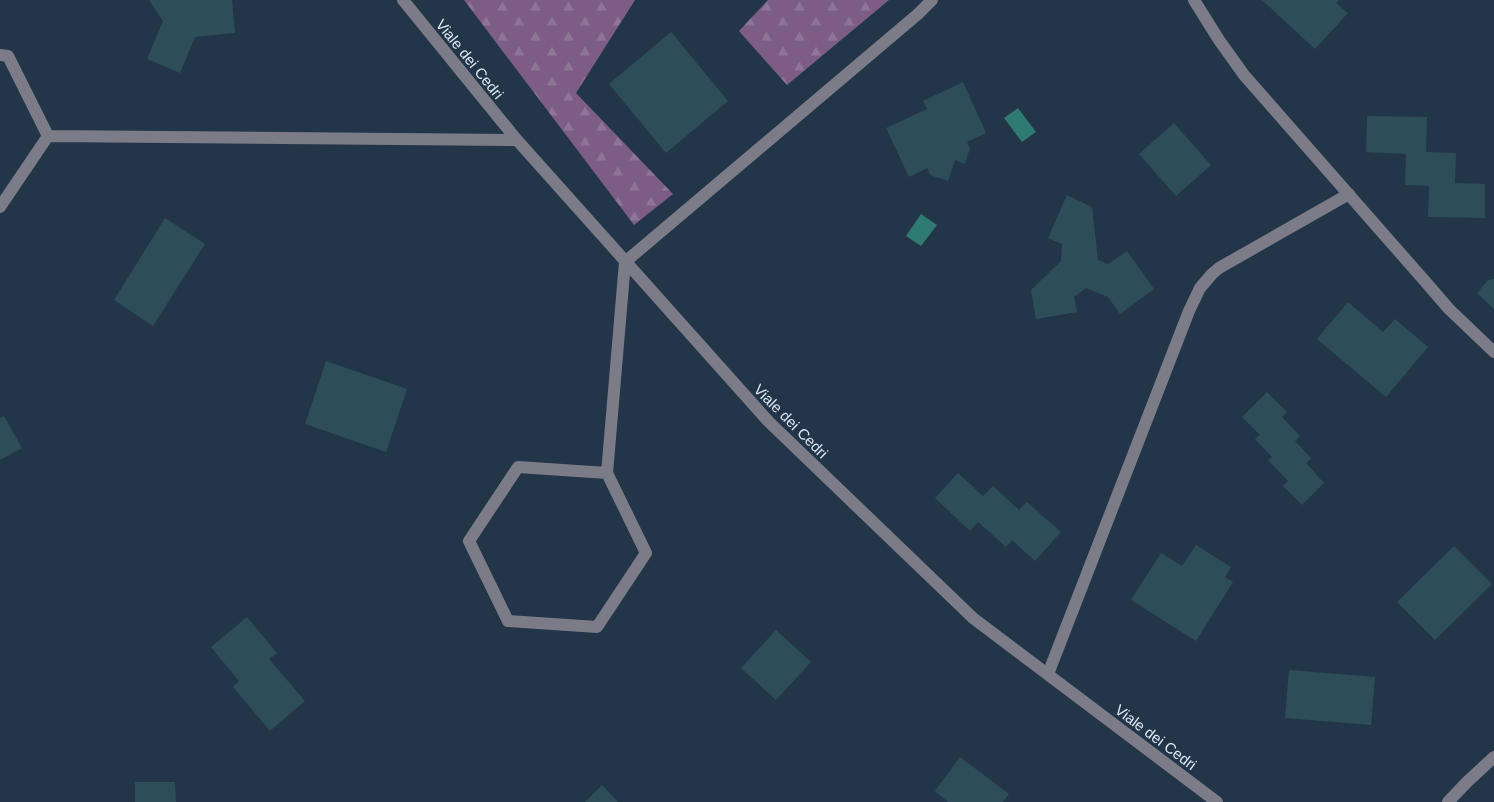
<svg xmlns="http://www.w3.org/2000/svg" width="1494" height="802" viewBox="0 0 1494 802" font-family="Helvetica,sans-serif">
  <defs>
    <pattern id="forest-firs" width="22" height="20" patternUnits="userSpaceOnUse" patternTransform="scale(1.5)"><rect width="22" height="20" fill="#7d5d86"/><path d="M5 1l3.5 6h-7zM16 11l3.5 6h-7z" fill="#8f7498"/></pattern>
  </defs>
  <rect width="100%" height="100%" fill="#233549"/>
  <path fill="url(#forest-firs)" d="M464 0H635L576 93 673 194 634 225Z
    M768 0H889L787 85 739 31Z"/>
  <path fill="#2f7a73" d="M1018 108 1036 132 1022 142 1004 118Z
    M921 214 937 225 921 246 906 236Z"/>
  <path fill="#2d4e58" d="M149 0H232L235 33 195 37 180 73 147 59 163 21Z
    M1262 0H1339L1336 3 1348 13 1315 49Z
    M671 32 728 101 666 153 609 84Z
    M963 82 986 133 967 142 970 148 965 164 955 160 948 181 930 175 927 168 909 177 886 128 927 109 923 101Z
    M1367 116 1427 117 1426 152 1456 153 1455 183 1485 184V218L1428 217 1429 186 1405 185 1406 154 1366 152Z
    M1174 123 1211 165 1176 196 1139 154Z
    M1067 195 1092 207 1098 260 1108 264 1127 251 1154 289 1120 314 1108 297 1086 288 1074 297 1077 312 1036 319 1031 290 1061 261 1062 244 1048 238Z
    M165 218 205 244 153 326 114 300Z
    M1494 279V309L1477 293 1488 280Z
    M1348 302 1383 332 1395 319 1428 347 1386 397 1317 339Z
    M326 361 407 389 386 452 305 424Z
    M1267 392 1287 412 1282 417 1300 436 1295 441 1311 458 1306 463 1324 483 1302 505 1283 486 1288 481 1268 460 1272 457 1255 439 1260 435 1242 417Z
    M4 416 22 448 0 460V418Z
    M958 473 983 496 993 486 1019 510 1027 502 1061 532 1035 561 1012 540 1006 547 978 522 970 531 935 498Z
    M1196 545 1231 567 1225 577 1233 582 1196 641 1131 600 1161 553 1182 566Z
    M1454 546 1492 584 1435 640 1397 602Z
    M247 617 277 653 269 659 305 701 270 731 233 687 239 681 211 647Z
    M776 630 811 662 776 700 741 668Z
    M1289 670 1375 677 1371 725 1285 718Z
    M960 757 1009 794 1003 802H948L935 791Z
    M135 782H175L176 802H135Z
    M602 785 618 802H585Z"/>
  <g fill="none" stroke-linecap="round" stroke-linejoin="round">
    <path stroke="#7c7c88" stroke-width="12" d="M403 0 517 140 769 422 973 618 1217 802
      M1194 0 1219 40 1244 75 1430 287 1449 309 1494 352
      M0 55 8 56 48 136
      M48 136 517 140
      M0 207 48 136
      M518 467 607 473 646 553 597 627 508 621 469 541Z
      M607 473 625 262 918 14 932 0
      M1048 674 1189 311 1200 288 1212 274 1219 268 1349 194
      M1448 802 1467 782 1494 757"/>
  </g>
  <g text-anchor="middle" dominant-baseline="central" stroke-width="4.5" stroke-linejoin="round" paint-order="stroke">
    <g font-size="15" fill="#dce7f4" stroke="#233549">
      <text transform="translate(470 59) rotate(51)">Viale dei Cedri</text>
      <text transform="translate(791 421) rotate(45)">Viale dei Cedri</text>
      <text transform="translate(1156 737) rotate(37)">Viale dei Cedri</text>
    </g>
  </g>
</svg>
